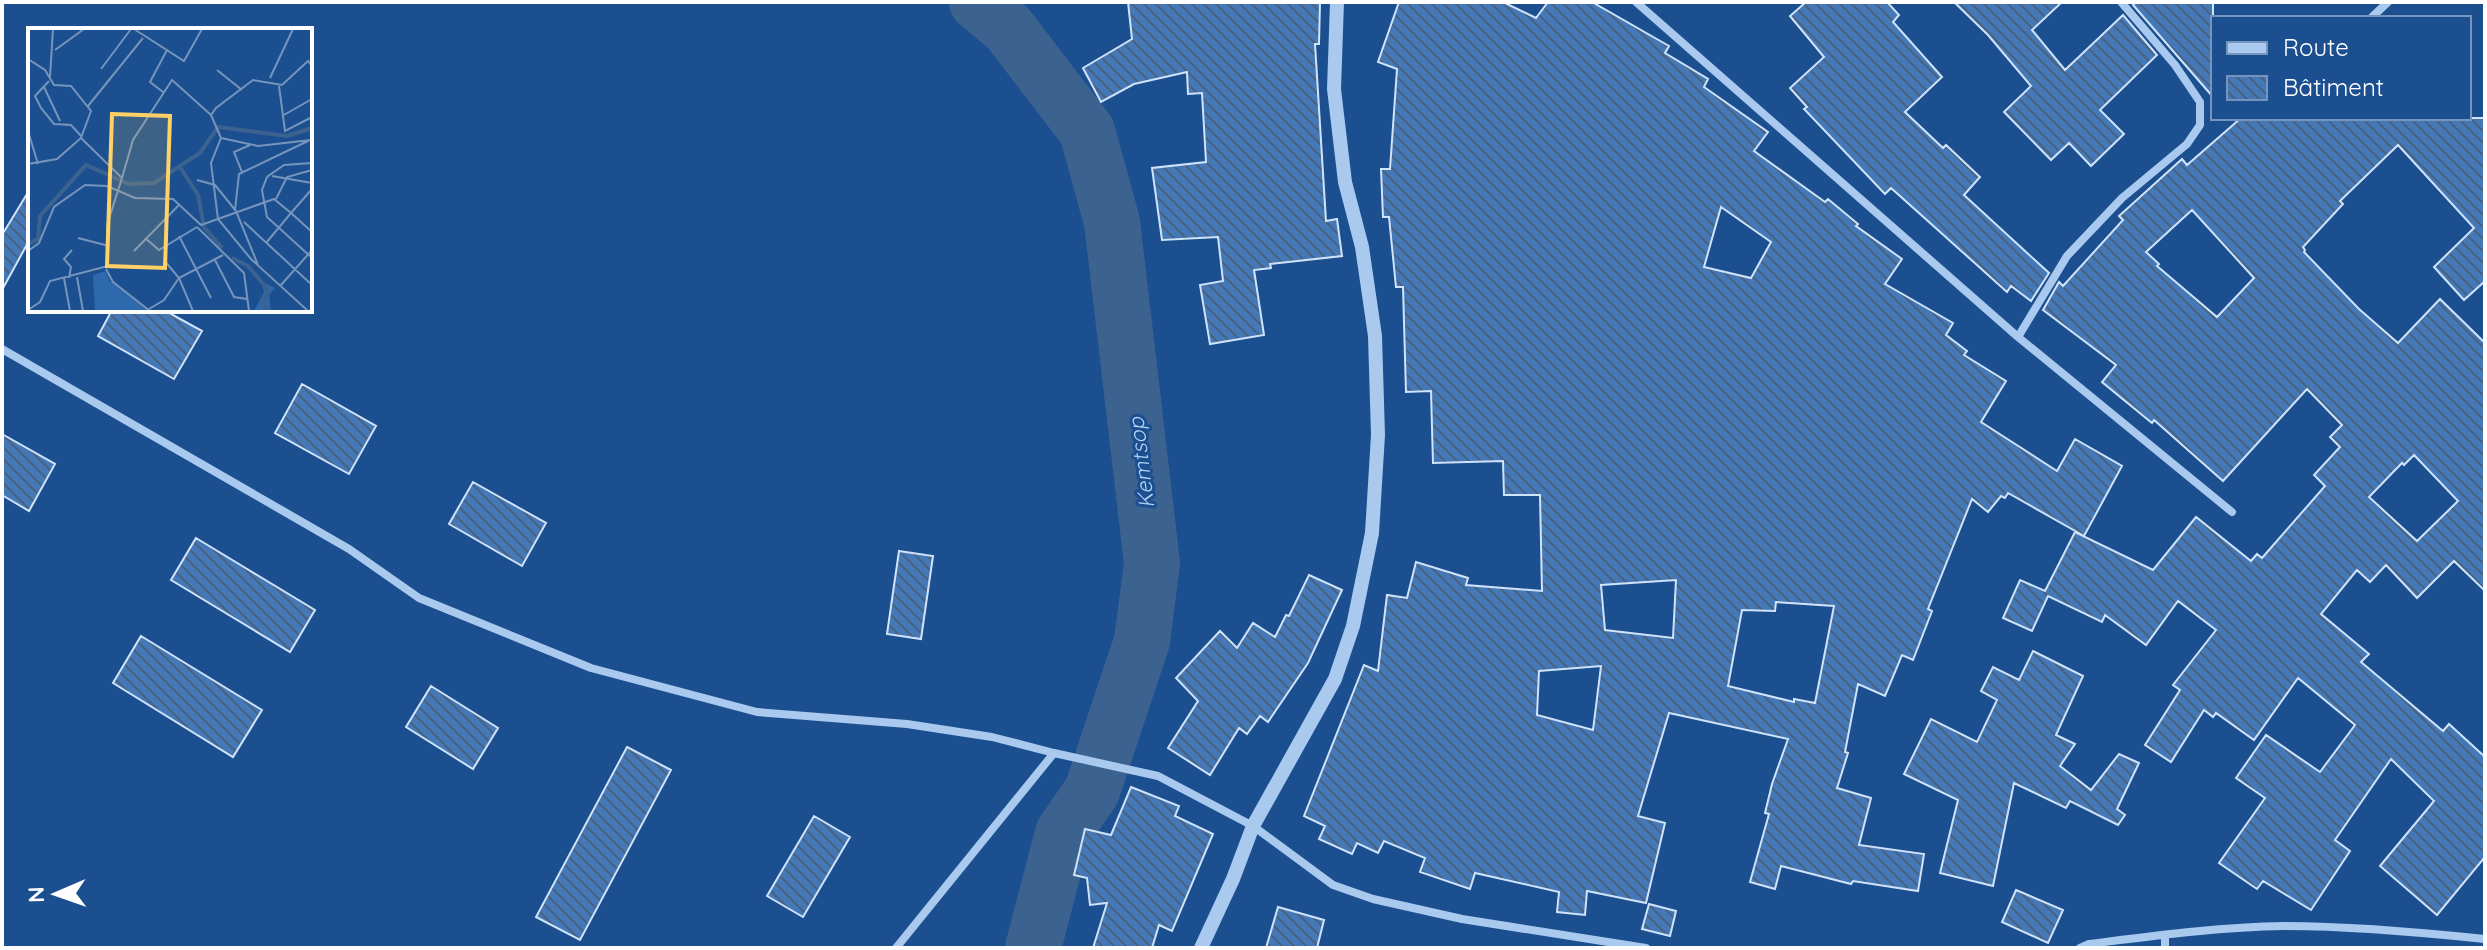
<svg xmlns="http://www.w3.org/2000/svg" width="2487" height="950" viewBox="0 0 2487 950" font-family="Quicksand,sans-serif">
  <defs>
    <pattern id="building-back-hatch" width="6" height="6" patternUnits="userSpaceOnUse" patternTransform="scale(2)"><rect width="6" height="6" fill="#4478b7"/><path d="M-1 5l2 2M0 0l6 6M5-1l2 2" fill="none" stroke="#486282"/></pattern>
  </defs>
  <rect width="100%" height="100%" fill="#1b4f8f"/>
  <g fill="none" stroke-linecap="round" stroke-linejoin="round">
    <path stroke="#3c6290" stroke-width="56" d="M977 2 1008 28 1087 131 1112 222 1152 563 1142 641 1092 791 1063 833 1033 948"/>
  </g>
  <path fill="url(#building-back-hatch)" stroke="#cfe3fa" stroke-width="2" fill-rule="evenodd" d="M1128 2H1320L1319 44H1315L1326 221 1337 219 1342 256 1270 264 1271 268 1254 270 1264 335 1210 344 1200 285 1223 281 1218 237 1162 240 1152 168 1206 162 1202 93 1188 94 1187 72 1134 84 1101 102 1083 68 1132 39Z
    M1399 2H1503L1536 18 1548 2H1592L1669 46 1665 53 1708 79 1704 87 1768 132 1754 151 1825 202 1828 199 1858 224 1856 226 1902 259 1885 284 1953 323 1946 335 1967 351 1964 355 2006 381 1981 422 2057 471 2075 439 2122 466 2084 536 2008 493 2005 498 2001 496 1988 512 1972 499 1928 609 1932 611 1913 660 1902 655 1885 696 1858 684 1845 752 1848 753 1837 788 1871 798 1859 845 1924 854 1918 891 1853 881 1851 884 1781 866 1775 889 1750 882 1769 814 1765 813 1772 784 1788 739 1669 713 1638 816 1665 823 1646 903 1587 891 1585 915 1557 912 1559 892 1475 873 1470 889 1420 872 1425 858 1384 841 1378 853 1357 843 1352 854 1319 839 1325 826 1304 816 1364 665 1378 671 1387 595 1407 598 1416 562 1468 578 1466 585 1542 591 1540 495H1504L1503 461 1433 463 1431 391 1406 392 1403 287H1396L1389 217H1383L1381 169H1390L1397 69 1378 62ZM1721 207 1771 242 1751 278 1704 267ZM1676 580 1673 638 1605 630 1601 585ZM1776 602 1834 606 1815 703 1794 699V702L1728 686 1742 610 1775 611ZM1601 666 1593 730 1537 715 1539 671Z
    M1806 2H1887L1899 15 1893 22 1942 77 1905 112 1943 148 1946 145 1980 177 1964 195 2049 273 2031 301 2011 286 2007 292 1891 188 1885 194 1804 109 1807 107 1790 88 1824 57 1790 16Z
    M1954 2H2062L2032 30 2065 70 2123 15 2157 55 2100 110 2124 134 2091 166 2069 143 2051 160 2004 112 2031 86 1988 35Z
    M2136 2H2213V97L2133 5Z
    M2241 118H2485V281L2464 300 2434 267 2474 228 2398 145 2340 201 2343 204 2303 247 2305 250 2304 252 2359 309 2398 343 2440 299 2485 343V591L2454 561 2417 598 2386 565 2370 582 2357 570 2321 614 2369 654 2361 662 2443 731 2449 724 2485 757V857L2437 915 2380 866 2434 801 2391 759 2335 840 2350 851 2311 910 2263 881 2257 889 2219 863 2265 798 2236 778 2266 735 2320 772 2355 725 2298 678 2254 740 2216 713 2213 717 2204 710 2171 762 2145 745 2180 690 2173 685 2216 630 2178 601 2146 645 2105 615 2102 622 2048 596 2032 631 2003 618 2020 580 2045 591 2075 532 2153 570 2196 517 2251 561 2257 554 2262 558 2325 486 2314 475 2340 447 2330 437 2342 425 2307 389 2223 481 2154 420 2152 423 2102 382 2116 365 2043 310 2059 282 2063 286 2123 220 2119 216 2182 159 2187 165ZM2192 210 2254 278 2217 317 2157 266 2159 264 2146 252ZM2414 455 2458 501 2417 541 2369 497 2402 463 2404 465Z
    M30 189V239L2 290V235Z
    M112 310H164L202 331 174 379 98 336Z
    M302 384 376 426 349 474 275 433Z
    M2 434 55 464 29 511 2 495Z
    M473 482 546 523 522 566 449 524Z
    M196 538 315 610 290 652 171 580Z
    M899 551 933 556 921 639 887 634Z
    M1309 575 1342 590 1308 663 1268 722 1260 716 1247 734 1239 728 1210 775 1168 748 1198 701 1176 678 1220 631 1237 648 1253 623 1275 637 1286 615 1289 616Z
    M141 636 262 710 233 757 113 683Z
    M2033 651 2083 676 2056 735 2075 744 2060 766 2091 790 2119 754 2139 763 2117 809 2125 815 2118 825 2070 801 2066 808 2014 783 1993 886 1940 873 1958 800 1904 774 1931 719 1977 742 1997 700 1981 691 1993 667 2019 680Z
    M431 686 498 728 473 769 406 727Z
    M627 747 671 770 580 940 536 917Z
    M1131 787 1179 806 1175 816 1213 834 1172 931 1159 925 1152 948H1093L1107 903 1090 905 1087 878 1074 875 1085 829 1111 835Z
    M814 816 850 837 803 917 767 896Z
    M2016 890 2063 910 2048 943 2002 922Z
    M1649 904 1676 911 1670 936 1642 929Z
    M1278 907 1324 920 1317 948H1266Z"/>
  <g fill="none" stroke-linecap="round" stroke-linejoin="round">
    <path stroke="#a9c9ee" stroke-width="8" d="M1636 2 2018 337 2232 512
      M2371 18 2388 2
      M2018 337 2067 256 2122 198 2187 144 2200 125V102L2175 65 2121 2
      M2 349 349 549 419 598 591 668 757 712 907 724 992 737 1054 753
      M896 948 1054 753 1158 776 1253 826 1333 885 1373 899 1462 919 1646 948
      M2080 948 2089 944C2153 936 2219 927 2284 926 2351 926 2418 932 2485 939
      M2165 948V935"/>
    <path stroke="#a9c9ee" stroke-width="14" d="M1201 948 1233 879 1253 826 1335 679 1353 626 1372 533 1378 435 1375 336 1362 247 1345 182 1334 89 1337 2"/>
  </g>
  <g text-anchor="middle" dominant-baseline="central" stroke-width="6" stroke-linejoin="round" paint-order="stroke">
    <g font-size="22" font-style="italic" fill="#b5d3f5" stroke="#1b4f8f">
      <text transform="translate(1141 463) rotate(-97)">Kemtsop</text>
    </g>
  </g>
  <g transform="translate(28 28)">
    <rect width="284" height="284" fill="#1b4f8f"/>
    <path d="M77 243 82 253 121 283H67L65 247ZM233 253 247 260 241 267 243 283H226L236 264Z" fill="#2e69ad"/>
    <path fill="none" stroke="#3c6290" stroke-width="4" d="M152 139 170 167 176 199 194 220M0 216 10 211 12 188 58 137 101 156 126 155 172 125 190 99 259 108 284 100M204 230 220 238 237 258 240 265 234 274 240 283"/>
    <path fill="none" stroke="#7695bc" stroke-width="2" d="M106 1 156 33 174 1M27 22 56 1M0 31 17 42 26 57 43 58 63 83 53 110 29 131 0 136M73 41 103 1M189 42 214 62M22 49 25 1M242 50 265 1M21 53 7 68 13 80 26 96 43 97 54 109M251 58 257 103 284 89M16 59 32 93M135 64 122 54 139 22M60 78 115 10M254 88 284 71M0 103 10 136M193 110 183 135 190 191 223 231 280 283M193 110 183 87 188 80 225 52 254 57 280 33 284 38M193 110 230 118 283 112M284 135 256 137 239 149 234 162 239 189 284 230M214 144 206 124 222 117M244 148 284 155M94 150 105 112 144 52 183 87M169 152 187 157 208 183 230 237M248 171 259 149 284 142M207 182 211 146 282 112M216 194 284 257M169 199 216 245 221 283M151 208 183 270M50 210 81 218M117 210 131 222 169 199M238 215 263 185 284 204M0 223 11 215 26 179 57 157 79 158 107 170 145 171 173 197 246 171 263 185 284 161M106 223 152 176M136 232 151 250 165 283M187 232 206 269 219 271M78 241 85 254 122 283M49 249 55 283M36 250 42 283M41 250 43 239 36 231 44 222M253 257 284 222M121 281 136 272 151 250 195 227M0 282 12 274 22 253 80 238 79 197 94 150 53 110"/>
    <path fill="#ffd166" fill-opacity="0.15" stroke="#ffd166" stroke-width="4" d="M84 86 142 88 137 240 79 238Z"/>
    <rect width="284" height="284" fill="none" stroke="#fff" stroke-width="4"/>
  </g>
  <rect width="2487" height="950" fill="none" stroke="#ffffff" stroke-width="8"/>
  <rect x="2211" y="16" width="260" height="104" fill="#1b4f8f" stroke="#7695bc" stroke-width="2"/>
  <rect x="2227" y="42" width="40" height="12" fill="#a9c9ee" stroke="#7695bc" stroke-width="2"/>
  <text x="2283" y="56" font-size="24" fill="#ffffff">Route</text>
  <rect x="2227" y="76" width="40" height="24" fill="url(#building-back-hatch)" stroke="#7695bc" stroke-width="2"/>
  <text x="2283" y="96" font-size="24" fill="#ffffff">Bâtiment</text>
  <g transform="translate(56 894) rotate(268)" stroke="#1b4f8f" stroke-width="6" paint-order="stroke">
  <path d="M0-6L14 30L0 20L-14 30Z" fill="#ffffff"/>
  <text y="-12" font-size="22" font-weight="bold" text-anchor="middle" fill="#ffffff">N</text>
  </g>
</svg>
